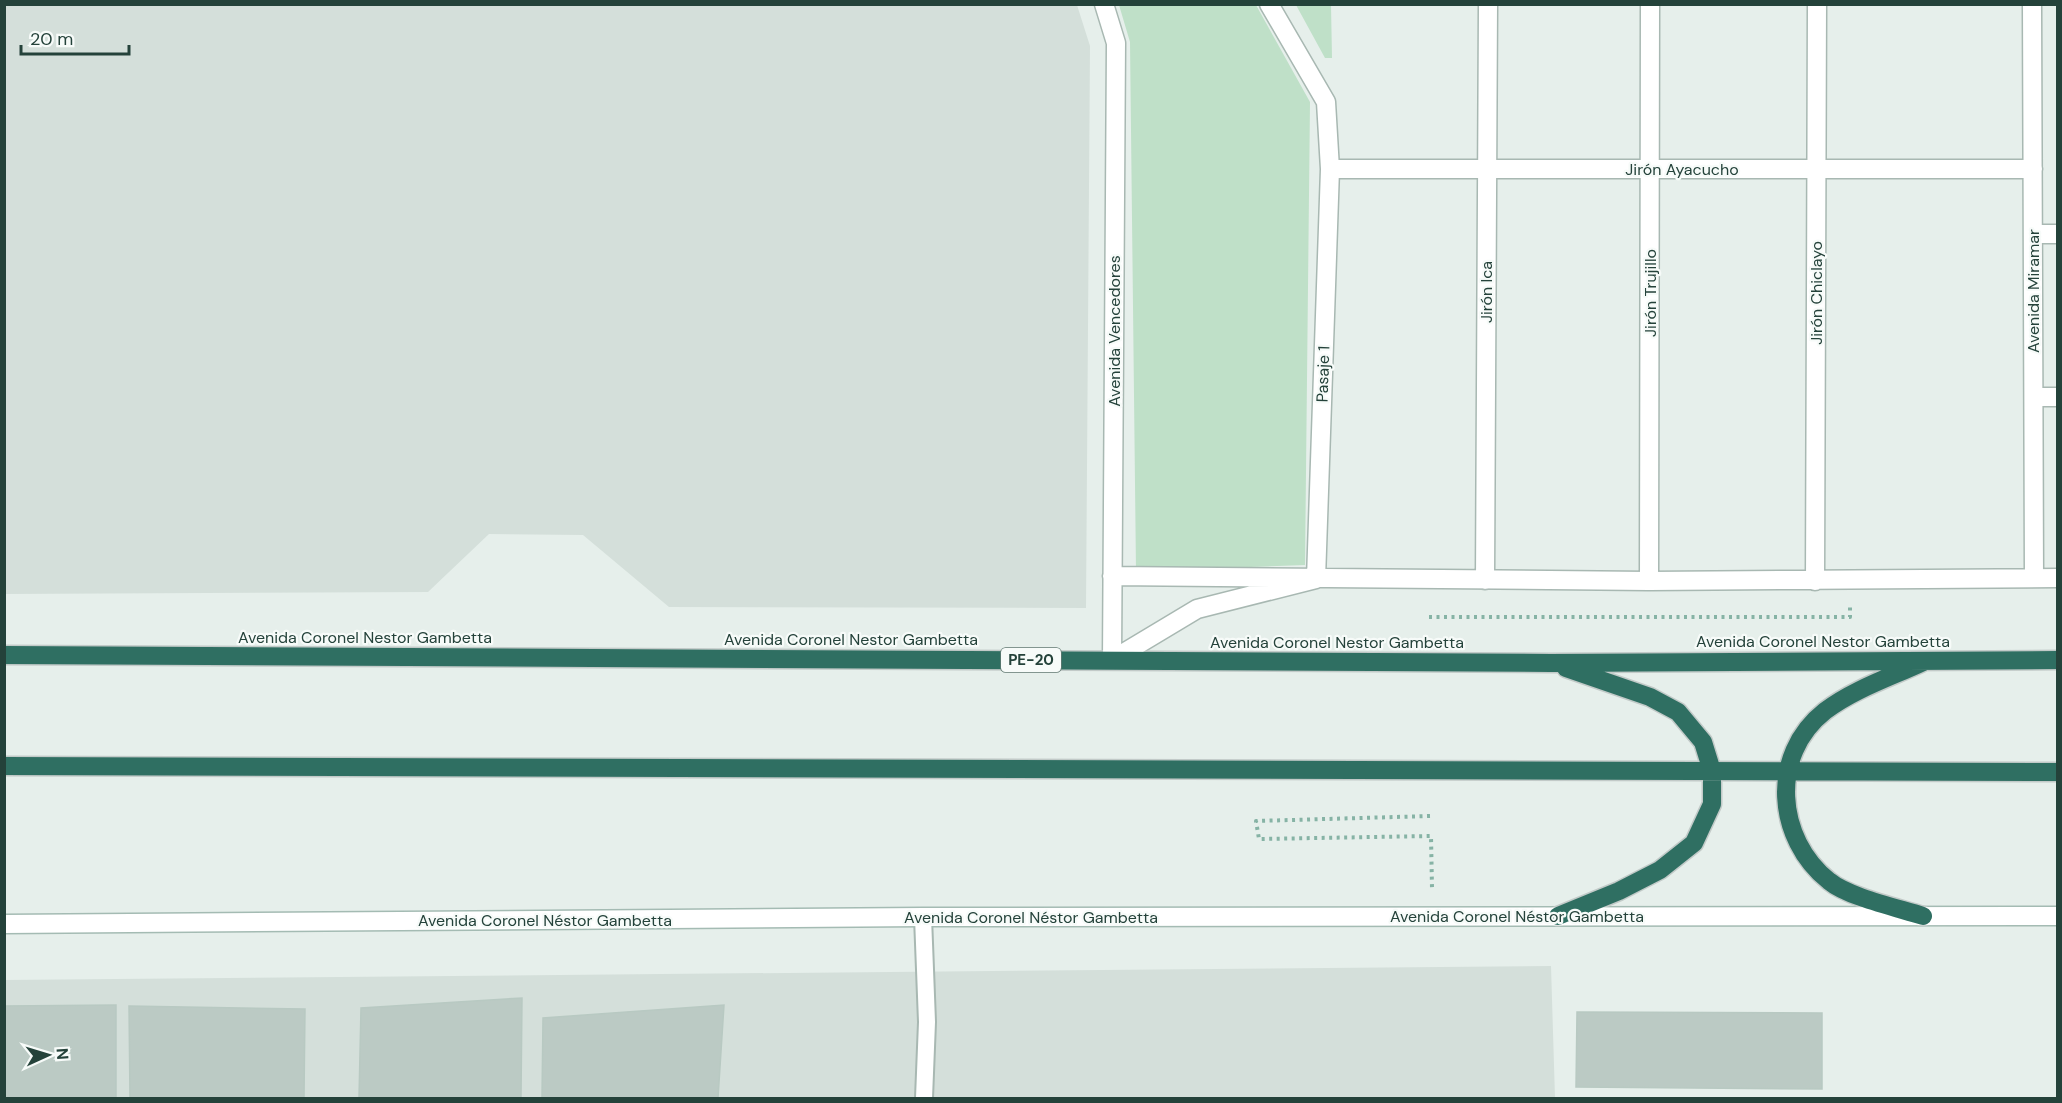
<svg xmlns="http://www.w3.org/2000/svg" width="2062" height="1103" viewBox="0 0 2062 1103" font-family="'DM Sans',sans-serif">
  <rect width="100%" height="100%" fill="#e6efeb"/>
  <path fill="#d4dfda" d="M4 5H1077L1090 46 1086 608 669 607 583 535 489 534 428 592 5 594Z
    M1551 966 1555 1098H5L4 980Z"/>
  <path fill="#bfe0c8" d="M1119 5H1256L1310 102 1305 565 1136 571 1130 42Z
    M1296 5H1331L1332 58H1325Z"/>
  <path fill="#bbcac4" stroke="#b8c9c2" stroke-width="1.5" d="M522 998 521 1098H359L361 1008Z
    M116 1005V1098H4V1006Z
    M724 1005 718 1098H542L543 1018Z
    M129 1006 305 1009 304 1098H130Z
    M1577 1012 1822 1013V1089L1576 1087Z"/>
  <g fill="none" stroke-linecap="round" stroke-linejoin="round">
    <defs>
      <path id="lane" d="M923 917 927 1022 924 1098"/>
      <path id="street" d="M1104 4 1116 43 1112 660
        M2032 4 2034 578
        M1330 169H2033
        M2033 234H2058
        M2034 397H2058
        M1112 576 1649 581 2058 578
        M1485 580 1488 4
        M1649 581 1650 4
        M1815 581 1817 4
        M1112 660 1197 609 1316 579 1330 169 1326 102 1269 4"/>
      <path id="secondary" d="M4 924 923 917 2058 916"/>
      <path id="highway" d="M4 655 1551 663 2058 660
        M4 766 2058 772
        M1558 916 1619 891 1660 870 1694 843 1712 804V771L1703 742 1678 712 1650 697 1566 668
        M1923 916C1898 908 1848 897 1829 881 1776 839 1769 755 1825 711 1854 689 1891 677 1923 662"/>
    </defs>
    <use href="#lane" stroke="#a8b8b2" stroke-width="20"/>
    <use href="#street" stroke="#a8b8b2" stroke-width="21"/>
    <use href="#secondary" stroke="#a4bbb3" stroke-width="21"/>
    <use href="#highway" stroke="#c2cac8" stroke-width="21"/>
    <path stroke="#86b3a5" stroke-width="4" stroke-dasharray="3 4.5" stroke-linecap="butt" d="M1429 617H1850V606
      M1430 816 1256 821 1259 839 1431 836 1432 888"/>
    <use href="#lane" stroke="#fff" stroke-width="16"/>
    <use href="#street" stroke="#fff" stroke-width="18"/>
    <use href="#secondary" stroke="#fff" stroke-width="18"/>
    <use href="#highway" stroke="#2f6f62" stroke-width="18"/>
  </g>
  <g text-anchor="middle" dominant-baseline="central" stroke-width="4.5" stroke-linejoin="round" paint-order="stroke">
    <rect fill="#f7fbf9" stroke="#637a73" stroke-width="1.5" x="1001" y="648" width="60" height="24" rx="4.5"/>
    <g font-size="15" font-weight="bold" fill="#24423a">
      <text x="1031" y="660">PE-20</text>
    </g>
    <g font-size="16" fill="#24423a" stroke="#f7fbf9">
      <text x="1682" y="169">Jirón Ayacucho</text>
      <text transform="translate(2033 291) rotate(-90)">Avenida Miramar</text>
      <text transform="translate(1486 292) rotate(-90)">Jirón Ica</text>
      <text transform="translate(1650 293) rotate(-90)">Jirón Trujillo</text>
      <text transform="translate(1816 293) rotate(-90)">Jirón Chiclayo</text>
      <text transform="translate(1114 331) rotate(-90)">Avenida Vencedores</text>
      <text transform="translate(1323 374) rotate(-88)">Pasaje 1</text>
      <text x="365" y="637">Avenida Coronel Nestor Gambetta</text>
      <text x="851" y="639">Avenida Coronel Nestor Gambetta</text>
      <text x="1823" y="641">Avenida Coronel Nestor Gambetta</text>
      <text x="1337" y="642">Avenida Coronel Nestor Gambetta</text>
      <text x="1517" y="916">Avenida Coronel Néstor Gambetta</text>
      <text x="1031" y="917">Avenida Coronel Néstor Gambetta</text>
      <text x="545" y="920">Avenida Coronel Néstor Gambetta</text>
    </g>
  </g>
  <rect width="2062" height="1103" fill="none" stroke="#24423a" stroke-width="12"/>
  <g transform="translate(48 1055) rotate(86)" stroke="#f7fbf9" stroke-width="4.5" paint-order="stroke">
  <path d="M0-4.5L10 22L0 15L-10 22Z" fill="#24423a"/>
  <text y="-9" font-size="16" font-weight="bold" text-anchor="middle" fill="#24423a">N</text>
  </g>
  <path d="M21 45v9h108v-9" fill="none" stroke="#24423a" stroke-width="3"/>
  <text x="30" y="45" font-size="18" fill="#24423a" stroke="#f7fbf9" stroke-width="4.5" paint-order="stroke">20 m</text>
</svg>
